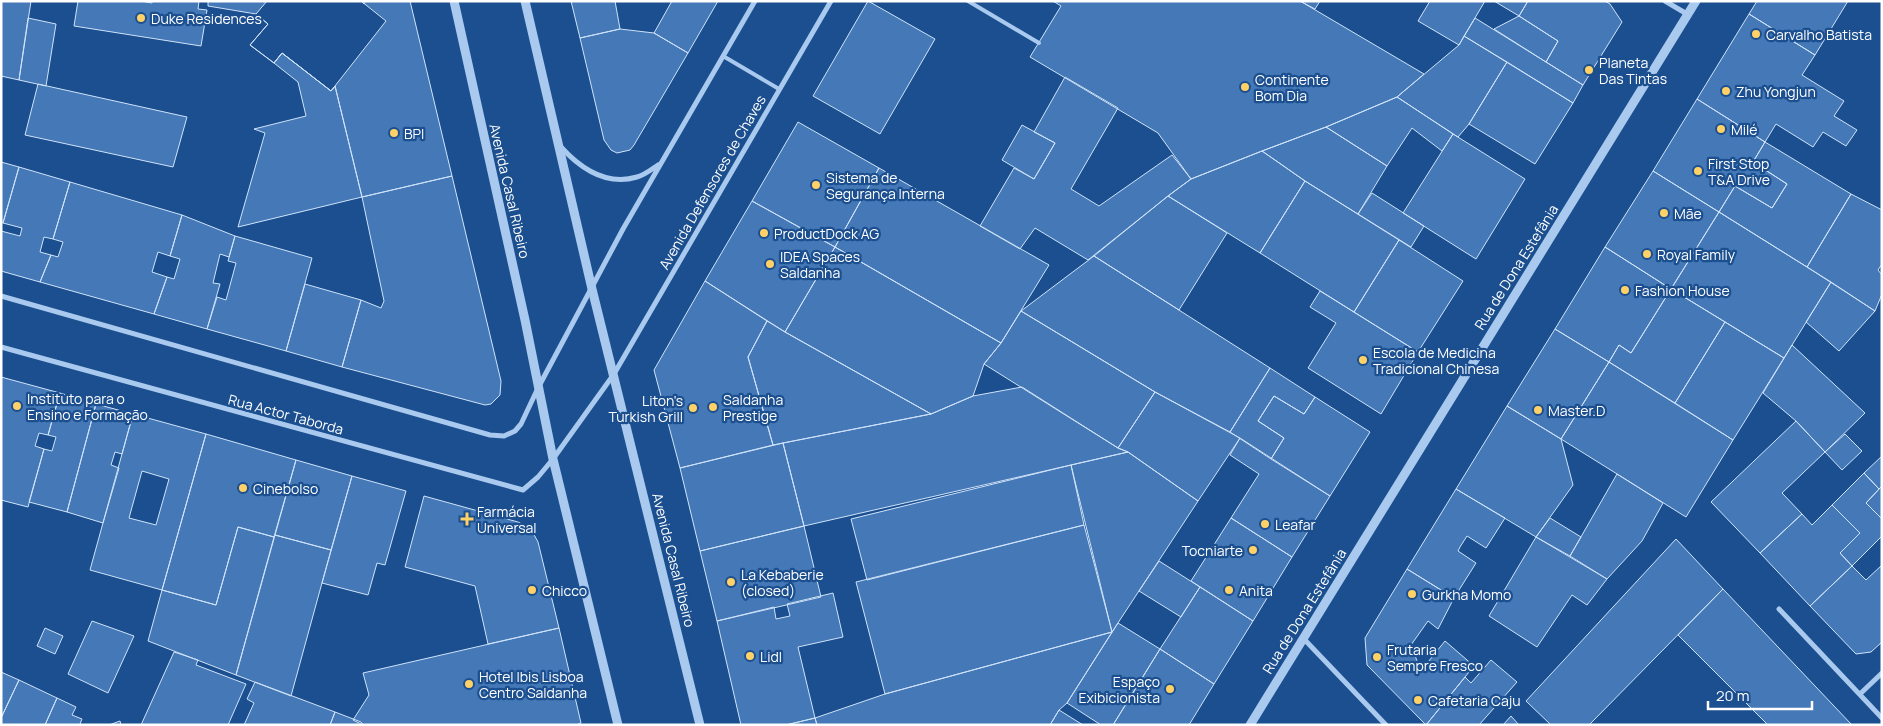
<svg xmlns="http://www.w3.org/2000/svg" width="1883" height="726" viewBox="0 0 1883 726" font-family="Manrope,sans-serif">
  <rect width="100%" height="100%" fill="#1b4f8f"/>
  <path fill="#4478b7" stroke="#cfe3fa" fill-rule="evenodd" d="M1 1H31L19 80 1 76Z
    M78 1H141L152 3V1H199L198 9 207 10 201 46 74 26Z
    M208 1H361L364 4 366 1H410L452 176 362 197 335 86 331 91 282 53 274 63 250 45 268 24 256 14 208 6Z
    M267 1H361L386 21 331 91 282 53 274 63 250 45 268 24 256 14Z
    M571 1H615L620 29 580 38Z
    M672 1H718L688 53 654 33Z
    M868 1 935 39 880 134 813 96Z
    M1053 1H1300L1424 74 1397 97 1326 127 1262 151 1191 179 1158 133 1030 57 1061 6Z
    M1300 1H1320L1315 9Z
    M1430 1H1485L1459 45 1418 21Z
    M1494 1H1528L1519 16Z
    M1528 1H1605L1610 4 1622 22 1583 85 1546 62 1558 41 1519 16Z
    M1757 1H1848L1815 55 1749 14Z
    M1749 14 1815 55 1802 75 1844 101 1834 116 1857 130 1846 146 1823 132 1813 147 1776 124 1765 142 1697 99Z
    M1519 16 1558 41 1546 62 1494 29Z
    M28 18 56 24 46 86 19 80Z
    M1475 18 1583 85 1573 103 1464 36Z
    M620 29 654 33 688 53 634 145 630 150 617 153 611 150 604 140 580 38Z
    M1464 36 1507 62 1469 124 1458 137 1397 97 1459 45Z
    M282 53 331 91 335 86 362 197 238 227 265 133 254 129 306 116 298 82 274 63Z
    M1507 62 1573 103 1535 164 1469 124Z
    M1065 77 1118 108 1071 189 1099 206 1172 155 1191 179 1168 196 1088 260 1035 228 1020 249 980 226 1014 168 1034 179 1055 143 1034 132Z
    M38 84 187 117 173 167 25 135Z
    M1397 97 1453 134 1442 151 1412 128 1387 166 1326 127Z
    M1697 99 1765 142 1753 162 1787 184 1772 208 1735 186 1719 212 1653 171Z
    M798 122 879 168 835 247 752 201Z
    M1022 125 1055 143 1034 179 1002 160Z
    M1326 127 1387 166 1358 214 1305 181 1262 151Z
    M1453 134 1525 179 1476 259 1403 213Z
    M1765 142 1851 194 1807 267 1719 212 1735 186 1772 208 1787 184 1753 162Z
    M1262 151 1305 181 1260 253 1168 196 1191 179Z
    M1 162 19 167 3 223 1 222Z
    M19 167 70 182 53 239 44 237 40 252 51 255 40 282 1 271V231L20 236 22 228 3 223Z
    M879 168 1049 265 1001 343 835 247Z
    M1653 171 1719 212 1671 289 1605 247Z
    M452 176 501 381 500 395 491 404 485 405 342 367 361 300 381 308 384 301 362 197Z
    M1305 181 1399 240 1354 312 1260 253Z
    M70 182 182 215 170 256 158 252 152 272 167 277 154 314 40 282 51 255 58 257 63 242 53 239Z
    M1372 193 1424 226 1411 247 1358 214Z
    M1851 194 1882 210V264L1878 270 1882 275V294L1875 311 1807 267Z
    M1168 196 1227 233 1179 310 1094 256Z
    M752 201 835 247 785 332 705 281Z
    M1719 212 1831 282 1784 358 1671 289Z
    M182 215 235 236 229 257 220 254 213 283 220 284 207 329 154 314 167 277 174 279 180 259 170 256Z
    M235 236 312 258 286 351 207 329 217 297 226 300 236 263 228 261Z
    M1399 240 1463 281 1418 352 1354 312Z
    M835 247 1001 343 984 364 973 396 931 414 785 332Z
    M1605 247 1671 289 1631 353 1619 345 1609 362 1555 329Z
    M1094 256 1270 368 1230 432 1155 392 1021 311Z
    M705 281 767 321 748 357 773 445 680 468 654 370Z
    M1831 282 1875 311 1839 351 1806 322Z
    M305 284 361 300 342 367 286 351Z
    M1671 289 1725 322 1675 403 1609 362 1619 345 1631 353Z
    M1320 291 1418 352 1381 414 1308 368 1336 323 1310 307Z
    M1021 311 1155 392 1118 448 984 364 1001 343Z
    M767 321 785 332 931 414 773 445 748 357Z
    M1725 322 1784 358 1733 440 1675 403Z
    M1555 329 1609 362 1561 439 1507 406Z
    M1792 345 1865 413 1825 452 1796 421 1763 393Z
    M1609 362 1733 440 1686 517 1561 439Z
    M1270 368 1315 397 1304 414 1274 396 1258 421 1284 438 1271 459 1230 432Z
    M1 377 60 393 48 435 39 433 35 446 44 449 28 507 1 500Z
    M1022 387 1118 448 1128 452 804 526 783 443 931 414 973 396Z
    M1155 392 1240 438 1198 501 1128 452 1118 448Z
    M60 393 96 404 67 512 29 502 44 449 52 451 56 437 48 435Z
    M1274 396 1304 414 1315 397 1370 432 1330 496 1271 459 1284 438 1258 421Z
    M96 404 133 414 122 454 115 452 111 465 119 468 103 523 67 512Z
    M1507 406 1561 439 1573 485 1536 537 1456 489Z
    M133 414 206 434 162 590 90 570ZM142 471 169 479 156 525 129 518Z
    M1796 421 1825 452 1782 493 1802 514 1760 553 1711 502Z
    M206 434 296 460 274 537 238 527 216 605 162 590Z
    M1845 434 1862 451 1842 470 1825 452Z
    M1240 438 1330 496 1292 557 1231 518 1259 474 1230 455Z
    M783 443 804 526 700 551 680 468Z
    M1128 452 1198 501 1112 632 1071 465Z
    M1882 456V486L1879 489 1864 473Z
    M296 460 352 476 331 550 275 535Z
    M1071 465 1084 525 867 580 851 519Z
    M1864 473 1879 489 1866 503 1882 519V536L1852 566 1840 553 1860 533 1832 505Z
    M1617 474 1663 503 1642 541 1607 579 1570 556Z
    M352 476 406 491 385 565 377 563 368 595 322 583Z
    M1882 486V519L1866 503Z
    M1456 489 1505 518 1486 548 1467 536 1460 547 1458 551 1476 563 1454 598 1407 569Z
    M424 496 518 522 531 529 538 542 559 628 488 644 475 586 405 567Z
    M1832 505 1860 533 1840 553 1852 566 1810 606 1760 553 1802 514 1812 525Z
    M1231 518 1292 557 1253 621 1191 581Z
    M1550 518 1581 537 1570 556 1536 537Z
    M1084 525 1112 632 885 694 856 582Z
    M804 526 821 597 717 621 700 551Z
    M238 527 274 537 236 675 148 641 162 590 216 605Z
    M275 535 331 550 291 696 236 675Z
    M1536 537 1607 579 1587 605 1572 595 1537 647 1489 616Z
    M1676 539 1723 589 1589 725H1551L1526 701Z
    M1159 561 1200 587 1181 617 1139 591Z
    M1882 565V642L1871 652 1856 654 1810 606 1852 566 1866 580Z
    M1407 569 1454 598 1438 629 1428 621 1411 645 1417 661 1424 667 1445 641 1474 666 1426 725 1367 665 1365 638Z
    M1200 587 1253 621 1214 684 1160 649Z
    M1723 589 1852 725H1768L1678 635Z
    M833 593 843 637 798 647 815 718 786 725H741L717 621 774 607 776 619 790 616 787 604Z
    M92 621 134 636 108 693 68 674Z
    M1118 623 1160 649 1113 725H1101L1067 703Z
    M45 628 63 636 55 654 37 646Z
    M559 628 581 723 576 725H363L353 720 369 695 363 673Z
    M1112 632 1067 703 1059 710 1050 725H817L815 718 885 694Z
    M1160 649 1214 684 1189 725H1113Z
    M174 652 198 660 196 665 246 684 228 725H141Z
    M1491 660 1517 682 1479 725H1426L1465 677 1471 683Z
    M1 672 19 680 1 718Z
    M19 680 57 698 45 725H1V718Z
    M255 682 335 712 330 725H244L254 703 247 699Z
    M57 698 76 707 72 715 82 719 80 724 82 725H45Z
    M1059 710 1083 725H1050Z
    M335 712 361 722 363 725H330Z
    M1511 716 1519 725H1503Z
    M815 718 817 725H786Z
    M120 721 121 725H109Z"/>
  <g fill="none" stroke-linecap="round" stroke-linejoin="round">
    <path stroke="#a9c9ee" stroke-width="4" d="M968 1 1039 43
      M723 56 779 89"/>
    <path stroke="#a9c9ee" stroke-width="5" d="M1665 1 1687 14
      M561 147C581 169 607 186 637 177 645 175 652 169 658 165
      M1 296 490 435 504 436 515 431 521 424 538 388 623 229 755 1
      M1 347 523 490 538 477 553 459 614 374 831 1
      M1779 609 1882 718
      M1303 638 1386 725
      M1860 694 1882 673"/>
    <path stroke="#a9c9ee" stroke-width="9" d="M454 1 525 320 553 459 618 725
      M525 1 592 289 700 725
      M1250 725 1696 1"/>
  </g>
  <g fill="#ffd166" stroke="#1b4f8f" stroke-width="2">
    <circle cx="141" cy="18" r="5"/>
    <circle cx="1756" cy="34" r="5"/>
    <circle cx="1589" cy="70" r="5"/>
    <circle cx="1245" cy="87" r="5"/>
    <circle cx="1726" cy="91" r="5"/>
    <circle cx="1721" cy="129" r="5"/>
    <circle cx="394" cy="133" r="5"/>
    <circle cx="1698" cy="171" r="5"/>
    <circle cx="816" cy="185" r="5"/>
    <circle cx="1664" cy="213" r="5"/>
    <circle cx="764" cy="233" r="5"/>
    <circle cx="1647" cy="254" r="5"/>
    <circle cx="770" cy="264" r="5"/>
    <circle cx="1625" cy="290" r="5"/>
    <circle cx="1363" cy="360" r="5"/>
    <circle cx="17" cy="406" r="5"/>
    <circle cx="713" cy="407" r="5"/>
    <circle cx="693" cy="408" r="5"/>
    <circle cx="1538" cy="410" r="5"/>
    <circle cx="243" cy="488" r="5"/>
    <path d="M464.5 511.5h5v5h5v5h-5v5h-5v-5h-5v-5h5z"/>
    <circle cx="1265" cy="524" r="5"/>
    <circle cx="1253" cy="550" r="5"/>
    <circle cx="731" cy="582" r="5"/>
    <circle cx="532" cy="590" r="5"/>
    <circle cx="1229" cy="590" r="5"/>
    <circle cx="1412" cy="594" r="5"/>
    <circle cx="750" cy="656" r="5"/>
    <circle cx="1377" cy="657" r="5"/>
    <circle cx="469" cy="684" r="5"/>
    <circle cx="1170" cy="689" r="5"/>
    <circle cx="1418" cy="700" r="5"/>
  </g>
  <g text-anchor="middle" dominant-baseline="central" stroke-width="4.5" stroke-linejoin="round" paint-order="stroke">
    <g font-size="14" fill="#fff" stroke="#1b4f8f" text-anchor="start">
      <text x="151" y="18">Duke Residences</text>
      <text x="1766" y="34">Carvalho Batista</text>
      <text x="1599" y="62">Planeta<tspan x="1599" dy="16">Das Tintas</tspan></text>
      <text x="1255" y="79">Continente<tspan x="1255" dy="16">Bom Dia</tspan></text>
      <text x="1736" y="91">Zhu Yongjun</text>
      <text x="1731" y="129">Milé</text>
      <text x="404" y="133">BPI</text>
      <text x="1708" y="163">First Stop<tspan x="1708" dy="16">T&amp;A Drive</tspan></text>
      <text x="826" y="177">Sistema de<tspan x="826" dy="16">Segurança Interna</tspan></text>
      <text x="1674" y="213">Mãe</text>
      <text x="774" y="233">ProductDock AG</text>
      <text x="1657" y="254">Royal Family</text>
      <text x="780" y="256">IDEA Spaces<tspan x="780" dy="16">Saldanha</tspan></text>
      <text x="1635" y="290">Fashion House</text>
      <text x="1373" y="352">Escola de Medicina<tspan x="1373" dy="16">Tradicional Chinesa</tspan></text>
      <text x="27" y="398">Instituto para o<tspan x="27" dy="16">Ensino e Formação</tspan></text>
      <text x="723" y="399">Saldanha<tspan x="723" dy="16">Prestige</tspan></text>
      <text x="683" y="400" text-anchor="end">Liton's<tspan x="683" dy="16">Turkish Grill</tspan></text>
      <text x="1548" y="410">Master.D</text>
      <text x="253" y="488">Cinebolso</text>
      <text x="477" y="511">Farmácia<tspan x="477" dy="16">Universal</tspan></text>
      <text x="1275" y="524">Leafar</text>
      <text x="1243" y="550" text-anchor="end">Tocniarte</text>
      <text x="741" y="574">La Kebaberie<tspan x="741" dy="16">(closed)</tspan></text>
      <text x="542" y="590">Chicco</text>
      <text x="1239" y="590">Anita</text>
      <text x="1422" y="594">Gurkha Momo</text>
      <text x="1387" y="649">Frutaria<tspan x="1387" dy="16">Sempre Fresco</tspan></text>
      <text x="760" y="656">Lidl</text>
      <text x="479" y="676">Hotel Ibis Lisboa<tspan x="479" dy="16">Centro Saldanha</tspan></text>
      <text x="1160" y="681" text-anchor="end">Espaço<tspan x="1160" dy="16">Exibicionista</tspan></text>
      <text x="1428" y="700">Cafetaria Caju</text>
    </g>
    <g font-size="14" fill="#fff" stroke="#1b4f8f">
      <text transform="translate(712 182) rotate(-60)">Avenida Defensores de Chaves</text>
      <text transform="translate(510 191) rotate(77)">Avenida Casal Ribeiro</text>
      <text transform="translate(1516 267) rotate(-58)">Rua de Dona Estefânia</text>
      <text transform="translate(286 414) rotate(15)">Rua Actor Taborda</text>
      <text transform="translate(674 560) rotate(76)">Avenida Casal Ribeiro</text>
      <text transform="translate(1304 611) rotate(-58)">Rua de Dona Estefânia</text>
    </g>
  </g>
  <rect width="1883" height="726" fill="none" stroke="#ffffff" stroke-width="5"/>
  <path d="M1708 701v8h104v-8" fill="none" stroke="#ffffff" stroke-width="2.5"/>
  <text x="1716" y="701" font-size="15" fill="#ffffff" stroke="#1b4f8f" stroke-width="4" paint-order="stroke">20 m</text>
</svg>
